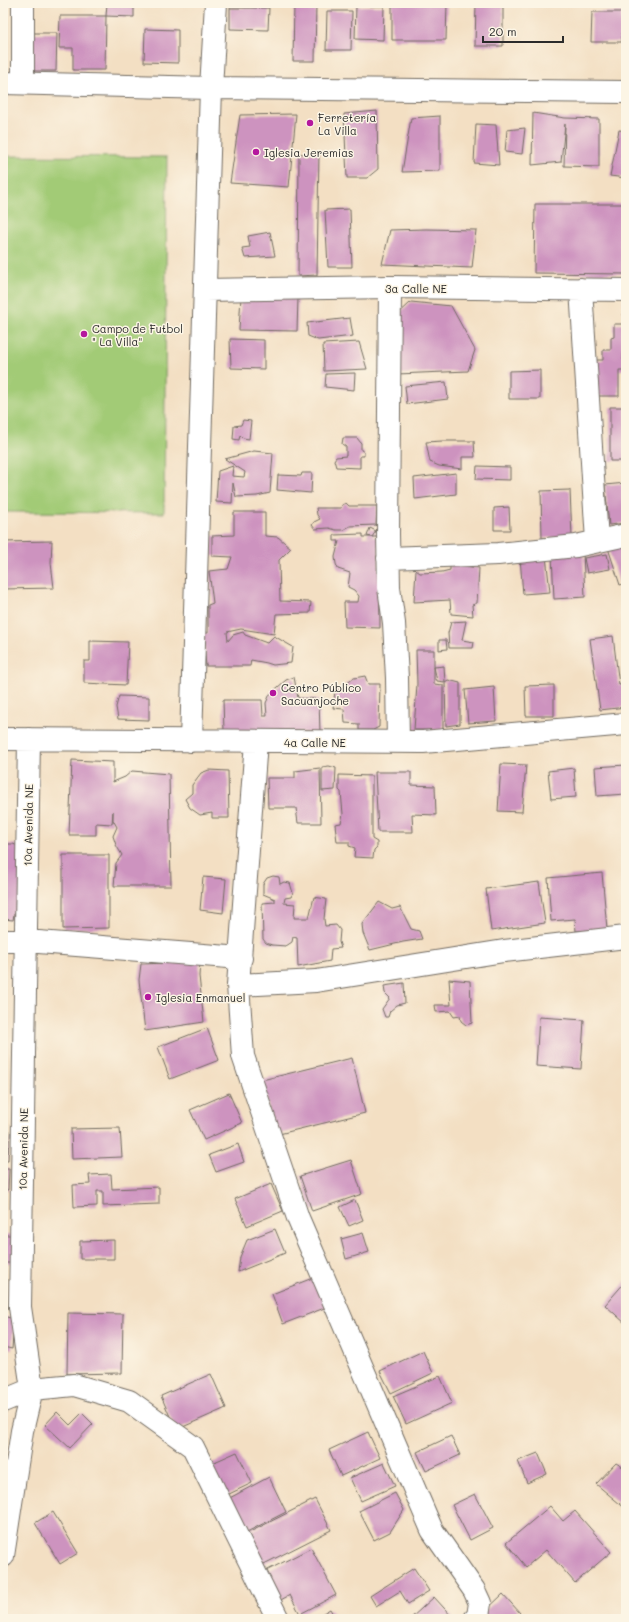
<svg xmlns="http://www.w3.org/2000/svg" width="629" height="1622" viewBox="0 0 629 1622" font-family="Mali,sans-serif">
  <rect width="100%" height="100%" fill="#fcf5e5"/>
  <filter id="ink" filterUnits="userSpaceOnUse"><feTurbulence type="fractalNoise" baseFrequency=".025" numOctaves="2"/><feDisplacementMap in="SourceGraphic" scale="8" xChannelSelector="R" yChannelSelector="G"/><feConvolveMatrix kernelMatrix="1 2 1 2 8 2 1 2 1" color-interpolation-filters="sRGB"/></filter>
  <filter id="wash" filterUnits="userSpaceOnUse"><feTurbulence type="fractalNoise" baseFrequency=".012" numOctaves="4" result="noise"/><feDisplacementMap in="SourceGraphic" scale="16" xChannelSelector="R" yChannelSelector="G"/><feGaussianBlur stdDeviation="0.9" result="paint"/><feColorMatrix in="noise" values="0 0 0 0 0 0 0 0 0 0 0 0 0 0 0 0 0 1.4 0 .05"/><feComposite in="paint" operator="in"/></filter>
  <g filter="url(#wash)">
    <rect width="100%" height="100%" fill="#f3dfc3"/>
    <path fill="#a2cb76" stroke="#667b50" d="M3 156 167 157 164 513 3 512Z"/>
    <g id="blocks">
      <path fill="#cd93bf" d="M107 3H134V17L106 16Z
        M294 3H316L315 61H293Z
        M392 3H447L446 40H392Z
        M476 3H503V46H475Z
        M356 6H384L383 40 355 39Z
        M230 8H269L268 30 230 29Z
        M327 11H352L351 50H326Z
        M592 12H622V42H591Z
        M60 16H106L105 70H73V48H59Z
        M145 29 178 30V63L144 62Z
        M28 33H57L56 71H27Z
        M377 111 378 169 367 178H347L344 114Z
        M533 113 565 118 599 119V167L564 166 565 124 561 162 532 165Z
        M296 114 289 187 230 183 240 115Z
        M440 116V171L402 172 411 118Z
        M476 124 496 125 499 165 474 163Z
        M525 128 522 154 505 152 507 130Z
        M619 130 626 131V178L610 176Z
        M319 152 317 275 298 276 299 154Z
        M535 204H626V274L534 273Z
        M350 209 352 267H328L325 210Z
        M426 229 476 230 472 268 382 264 390 230Z
        M270 232 275 256 245 258 242 248 250 247 248 236Z
        M241 296 298 298 297 331 239 330Z
        M623 301H626V315H623Z
        M411 302 451 306 475 350 468 371 397 374 395 317Z
        M350 318 353 336 318 340 308 336 307 323Z
        M614 324H625L623 360H626V370H619V396H595V360H603V350H611V338L614 337Z
        M230 339 264 340V369L231 368Z
        M359 342 367 369 324 371 323 344Z
        M540 370V399H509V371Z
        M355 373 354 390 325 387 326 374Z
        M446 382 448 399 407 404 405 386Z
        M610 407H626V461H610Z
        M243 420 251 421 249 439 243 438 240 435 239 440 233 439 234 426 241 425Z
        M343 438H357L361 443V450L364 452V456H360V468L336 467 334 460 336 457 346 456V447L342 444Z
        M442 441H474L475 457H462V469L439 466 430 462 426 442Z
        M254 451 273 453 270 493 257 496 236 497 233 483 232 503 216 502 218 471 233 466 232 476 244 477 245 472 225 459Z
        M477 466 510 467V480L476 479Z
        M302 473H312L311 493 277 490 278 475 301 476Z
        M456 473V494L415 499 414 478Z
        M626 483V523L609 525 605 485Z
        M570 490 572 537 542 538 541 491Z
        M346 503 349 506H377L376 525 350 526 343 530H336L329 528 315 529 312 525 314 522 320 519 317 515 316 508H341L342 505Z
        M509 507 510 530H494V508Z
        M234 512H265V536L278 537 291 548 279 560 280 601 311 602 310 613 276 614 274 634 241 629 227 632 228 641 233 635 243 632 245 635 267 643 274 636 293 647 291 663 273 665 267 663 251 660 250 666H206L203 633H208V605L213 603 209 571 228 569 232 557 212 556V536L234 535Z
        M370 528 376 531 372 537 367 536Z
        M363 534V537H379L380 628 345 627 344 602H358L359 596 354 590 348 587 350 573 338 569 336 564 335 557 339 541H334V535Z
        M52 541 51 563 54 588 3 589V542Z
        M626 542V583L620 585 608 548Z
        M583 552 585 597 554 599 552 554Z
        M607 554 610 569 587 573 584 558Z
        M546 556 550 592 523 594 520 558Z
        M450 564 479 568 477 603 472 605 473 616 451 614 450 600 414 602 416 570 420 573 442 572 450 570Z
        M466 621 462 640 474 642 473 648H449L448 633 451 622Z
        M613 636 619 685 626 684V707L600 710 590 639Z
        M439 640H446L447 649 439 650Z
        M90 641 128 642 126 685 84 683V661H90Z
        M416 650H434V684L443 685V730H414L417 684Z
        M444 666 445 682 437 681 434 667Z
        M365 676 368 684H380L379 727 373 730H359V724L345 723 344 709 333 708 335 691 345 689 346 684 354 678Z
        M294 677 298 698 319 699 320 733 224 731 223 700H262L263 716H267L266 703 270 694 286 680Z
        M448 680 460 683V724L446 726 445 682Z
        M554 685V716H526L525 686Z
        M494 687 496 721 468 723 465 690Z
        M119 696 149 697V720L118 719 116 707Z
        M72 760 113 762V782L125 777 132 771 169 774 171 886H114L116 863 122 855 116 845 113 836 117 827 113 820V811L112 824 96 823V835H69Z
        M501 764 526 765 522 812 498 811Z
        M626 765V794L597 796 595 767Z
        M329 766 336 768 335 790 322 791V767Z
        M320 768 321 823H298L296 808H268L267 778H295V771Z
        M574 768 576 797 551 799 548 771Z
        M209 770 228 771 229 818H212V813L200 815 190 808 185 799 192 793V785L201 773Z
        M375 772H411V785L435 786 436 815 412 814 413 832H378Z
        M339 775 372 776V839L377 842V847L374 850 373 858 354 857 355 848 349 846V842H337L335 824 341 823 343 814 341 792 339 790Z
        M3 844H13L23 848 22 914H14L13 920 3 919Z
        M63 855H109V928L63 929Z
        M602 873 607 929 576 931 575 919 551 921 548 878Z
        M273 876 279 877 280 884 284 882 290 883 293 893 291 897 285 898 284 903 295 904 294 918H309L314 897 326 899 324 919 325 926 336 925 340 930 339 942 341 948 331 949 330 961 298 967 297 938 293 937 292 942 286 946 272 945 266 943 263 939 262 903 275 902V899L263 894V884L267 878Z
        M203 877 226 879 223 913 200 910Z
        M539 882 545 923 491 931 486 889Z
        M379 902 392 909 400 907 411 929 419 931 422 939 403 942 370 950 363 933 362 924Z
        M200 962 199 976 204 1022 145 1031 139 980 141 964Z
        M449 979 470 981 472 1023 466 1025 461 1021 460 1016 454 1017 450 1011 436 1012 435 1005H451Z
        M404 983 405 1003 397 1005 390 1011 388 1017H385L382 1009 390 998 385 993 384 986Z
        M539 1017 584 1020 581 1069 536 1066Z
        M207 1028 219 1060 170 1079 158 1047Z
        M352 1058 365 1113 275 1135 262 1080Z
        M626 1065V1081H625L623 1066Z
        M229 1093 242 1123 204 1140 190 1110Z
        M120 1128 122 1157 72 1159 71 1129Z
        M3 1139H9L8 1161H3Z
        M238 1144 244 1162 216 1172 209 1155Z
        M351 1160 362 1194 312 1211 300 1176Z
        M3 1169H9L8 1190 3 1189Z
        M111 1174 112 1189 159 1187V1204L103 1206V1191H97V1206L74 1207 73 1185 90 1184 89 1175Z
        M271 1184 283 1211 247 1226 235 1199Z
        M355 1200 363 1220 349 1226 340 1207Z
        M275 1229 285 1253 238 1272 240 1257 247 1240Z
        M363 1233 369 1252 346 1259 341 1239Z
        M3 1235H15V1263H3Z
        M114 1240V1259H80V1241Z
        M315 1277 327 1307 283 1324 272 1294Z
        M626 1281V1324L605 1305Z
        M68 1313 123 1314 122 1373 67 1374Z
        M3 1316 14 1319 12 1349 3 1347Z
        M423 1351 433 1373 391 1393 380 1371Z
        M211 1374 226 1408 176 1430 161 1396Z
        M440 1376 452 1403 406 1424 393 1396Z
        M57 1412 70 1425 82 1413 93 1424 70 1448 45 1425Z
        M368 1432 380 1458 341 1476 329 1450Z
        M451 1436 460 1455 426 1471 417 1452Z
        M237 1452 252 1483 225 1496 210 1464Z
        M538 1453 547 1474 527 1483 518 1461Z
        M384 1463 395 1486 361 1501 350 1478Z
        M616 1463 626 1469V1509L596 1484Z
        M269 1477 286 1512 241 1535 224 1501Z
        M395 1493 404 1510 390 1532 374 1540 359 1511Z
        M475 1494 493 1528 470 1540 452 1505Z
        M315 1499 331 1530 258 1567 242 1536Z
        M550 1506 563 1521 575 1511 611 1552 575 1583 546 1550 526 1567 506 1543Z
        M53 1512 78 1553 60 1564 35 1523Z
        M311 1548 336 1595 300 1614 290 1595 275 1603 260 1574Z
        M414 1568 429 1591 408 1604 400 1591 376 1606 370 1596Z
        M503 1594 520 1613 514 1619H487L482 1614Z
        M434 1597 454 1619H412L411 1618Z
        M330 1609 336 1619H313Z"/>
    </g>
  </g>
  <g filter="url(#ink)">
    <use href="#blocks" fill-opacity="0" stroke="#716a60" stroke-width="1"/>
    <g fill="none" stroke-linecap="round" stroke-linejoin="round">
      <defs>
        <path id="minor" d="M3 83 211 88 626 92
          M23 83V3
          M390 287 388 534 389 588 394 623 397 678 398 742
          M581 289 597 541
          M205 290 390 287 626 290
          M388 558 498 554 576 546 626 535
          M3 739 423 742 626 724
          M191 741 211 88 216 3
          M256 742 238 985 243 1056 298 1218 432 1530 474 1590 480 1603 478 1616 475 1619
          M3 941H26L241 958
          M238 985 316 981 504 951 626 937
          M3 1401 32 1389 74 1385 129 1401 193 1447 278 1619
          M3 1556 22 1431 32 1389 20 1307 29 739"/>
      </defs>
      <use href="#minor" stroke="#716a60" stroke-width="24"/>
      <use href="#minor" stroke="#fff" stroke-width="22"/>
    </g>
  </g>
  <g fill="#b5179e" stroke="#fcf5e5" stroke-width="1.5">
    <circle cx="310" cy="123" r="4"/>
    <circle cx="256" cy="152" r="4"/>
    <circle cx="84" cy="334" r="4"/>
    <circle cx="273" cy="693" r="4"/>
    <circle cx="148" cy="997" r="4"/>
  </g>
  <g text-anchor="middle" dominant-baseline="central" stroke-width="3" stroke-linejoin="round" paint-order="stroke">
    <g font-size="11" fill="#2b2b2b" stroke="#fcf5e5" text-anchor="start">
      <text x="318" y="117">Ferretería<tspan x="318" dy="13">La Villa</tspan></text>
      <text x="264" y="152">Iglesia Jeremias</text>
      <text x="92" y="328">Campo de Futbol<tspan x="92" dy="13">" La Villa"</tspan></text>
      <text x="281" y="687">Centro Público<tspan x="281" dy="13">Sacuanjoche</tspan></text>
      <text x="156" y="997">Iglesia Enmanuel</text>
    </g>
    <g font-size="11" fill="#2b2b2b" stroke="#fcf5e5">
      <text x="416" y="288">3a Calle NE</text>
      <text x="315" y="742">4a Calle NE</text>
      <text transform="translate(28 825) rotate(-89)">10a Avenida NE</text>
      <text transform="translate(23 1149) rotate(-89)">10a Avenida NE</text>
    </g>
  </g>
  <rect width="629" height="1622" fill="none" stroke="#fcf5e5" stroke-width="16"/>
  <path d="M483 36v6h80v-6" fill="none" stroke="#2b2b2b" stroke-width="2"/>
  <text x="489" y="36" font-size="12" fill="#2b2b2b" stroke="#fcf5e5" stroke-width="3" paint-order="stroke">20 m</text>
</svg>
